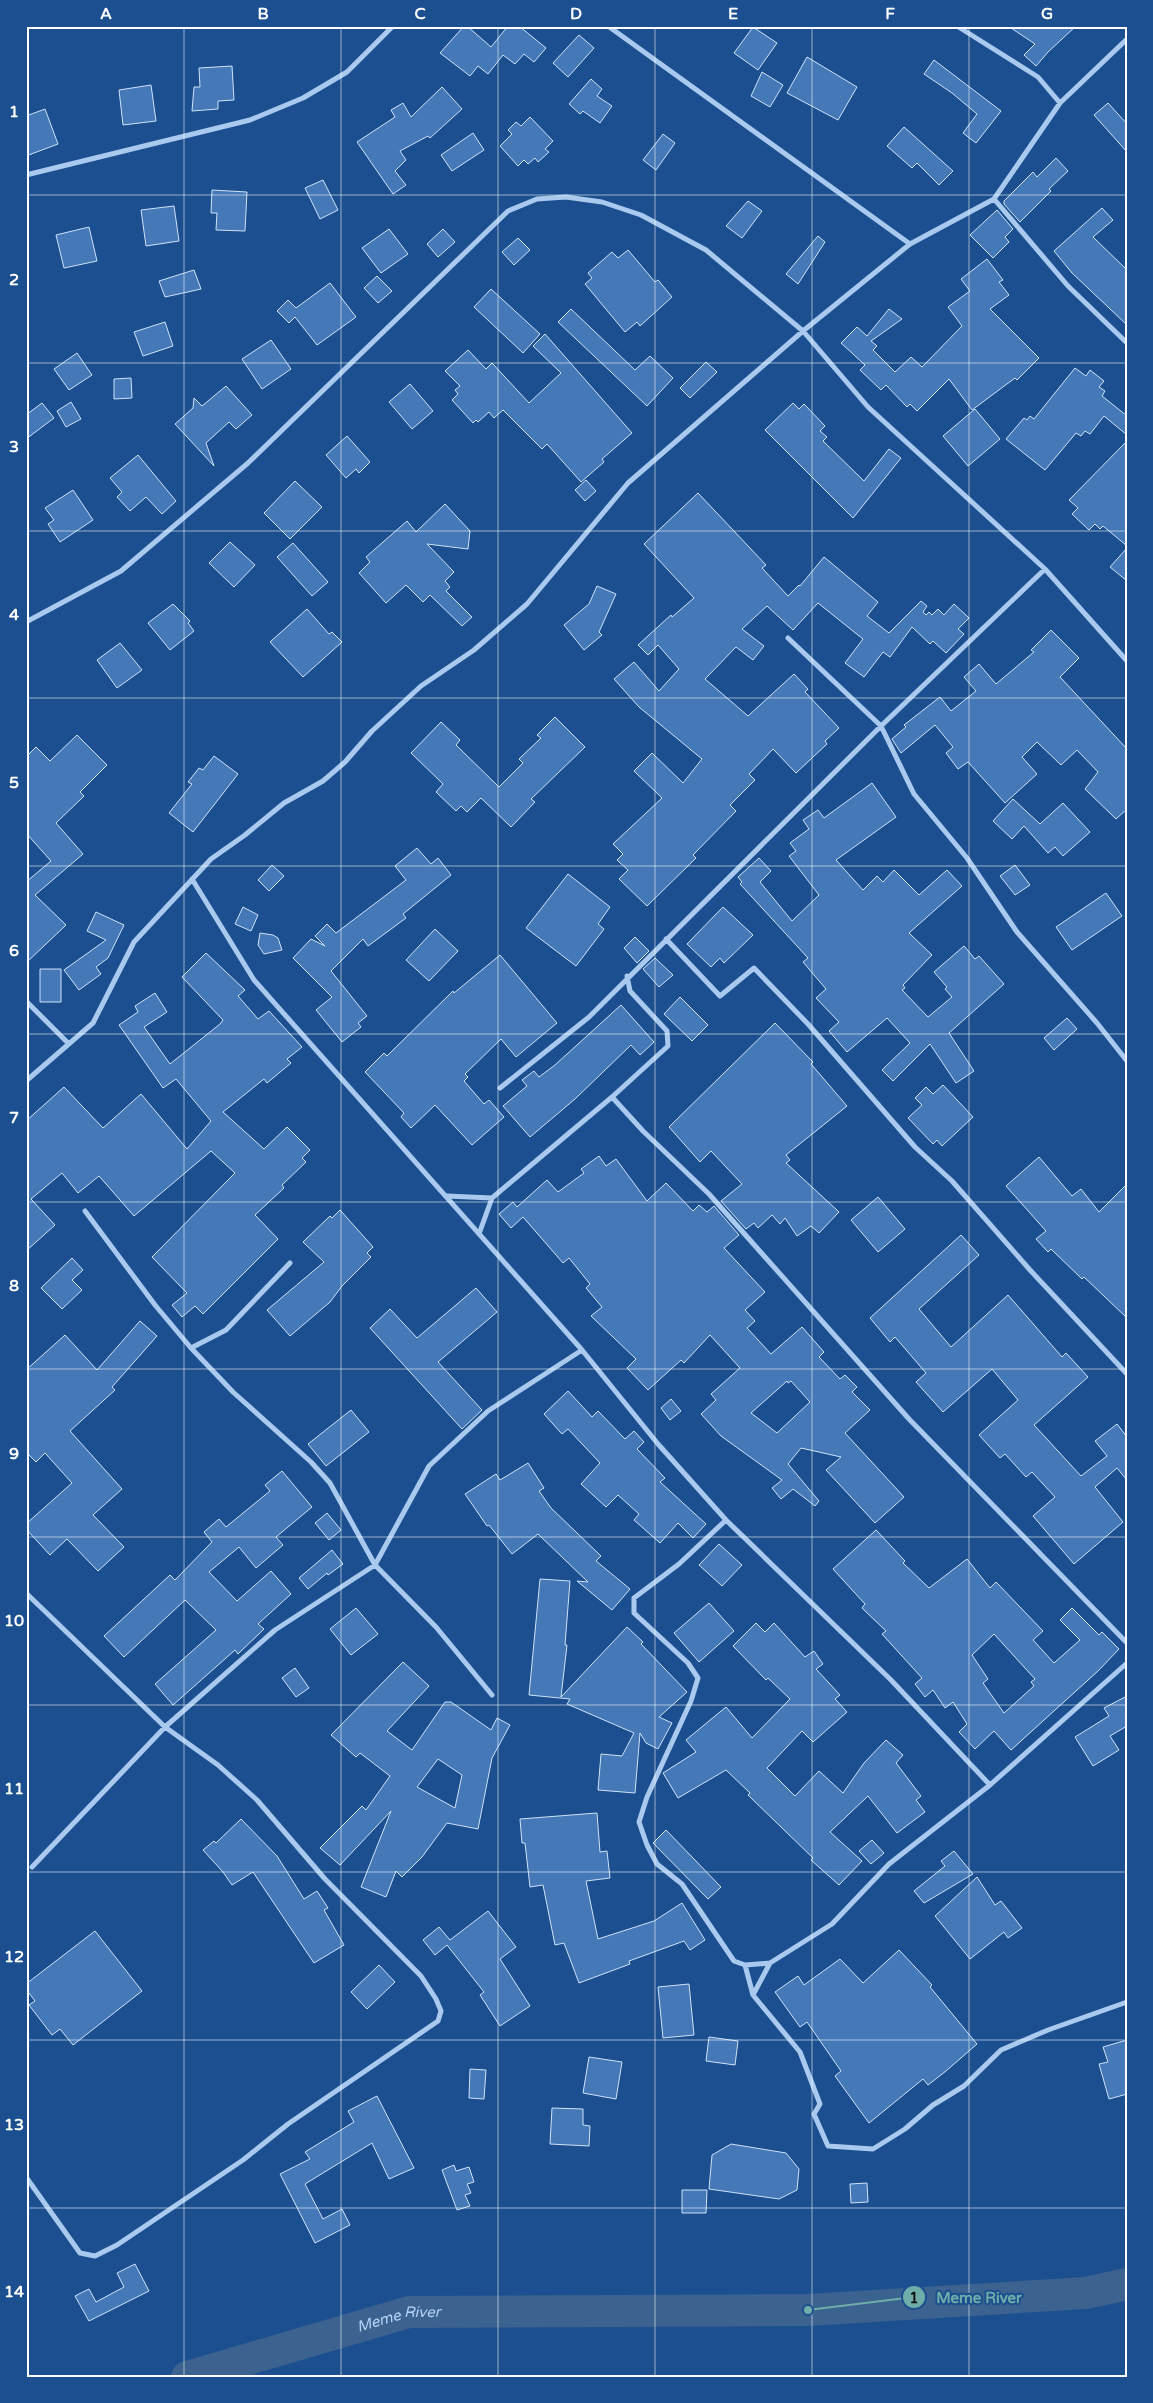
<svg xmlns="http://www.w3.org/2000/svg" width="1153" height="2403" viewBox="0 0 1153 2403" font-family="'Varela Round',sans-serif">
  <rect width="100%" height="100%" fill="#1b4f8f"/>
  <g fill="none" stroke-linecap="round" stroke-linejoin="round">
    <path stroke="#3c6290" stroke-width="32" id="s1" d="M187 2377 409 2312 808 2310 1086 2293 1127 2284"/>
  </g>
  <path fill="#4478b7" stroke="#cfe3fa" fill-rule="evenodd" d="M464 26H467L491 47 508 26H519L546 48 534 62 524 54 515 64 503 55 488 74 478 66 470 76 440 53Z
    M1008 26H1076L1048 52 1036 66 1024 55 1035 44Z
    M753 27 777 43 758 70 734 53Z
    M579 35 594 48 568 77 553 63Z
    M807 57 857 87 838 120 787 93Z
    M934 60 1001 111 976 143 963 133 977 114 952 93 924 74Z
    M232 66 234 100 218 101V109L192 111 194 87H200L199 68Z
    M762 72 783 85 770 107 751 96Z
    M591 79 602 89 597 96 612 106 600 123 583 111 580 114 569 104Z
    M151 85 156 121 123 125 119 90Z
    M442 87 462 109 430 138 428 136 400 151 406 160 395 171 406 185 393 194 357 142 395 117 391 110 403 103 411 117Z
    M1108 103 1127 124V152L1094 115Z
    M45 109 58 144 26 156V116Z
    M530 117 553 141 545 149 549 152 538 162 535 158 528 164 524 160 518 166 500 146 512 134 508 130 516 122 521 126Z
    M904 127 953 171 939 185 917 163 912 168 887 146Z
    M473 133 484 150 452 171 441 155Z
    M663 134 675 143 656 170 643 160Z
    M1056 158 1068 171 1049 189 1051 191 1020 222 1004 204V201L1033 172 1037 177Z
    M323 180 338 210 320 219 305 188Z
    M212 190 247 192 245 231 216 230 217 213H211Z
    M748 201 762 211 742 238 726 226Z
    M174 206 179 241 146 246 141 210Z
    M1102 208 1113 220 1093 237 1127 270V325L1072 273 1054 251Z
    M997 210 1013 229 1005 237 1009 242 993 258 970 235Z
    M89 227 97 261 64 268 56 235Z
    M389 229 408 254 381 273 362 248Z
    M443 229 455 242 438 257 427 244Z
    M818 236 825 242 798 284 786 274Z
    M518 238 530 250 514 265 502 252Z
    M628 250 655 282 658 280 672 297 640 326 637 322 625 332 585 284 592 278 588 273 612 252 618 258Z
    M987 259 1003 280 999 282 1009 295 990 309 1039 358 1017 380 1015 378 972 410 949 379 917 411 910 404 907 407 886 385 881 390 860 370 865 365 841 343 857 327 867 336 889 309 902 319 871 341 877 346 873 350 895 372 911 357 922 367 962 326 948 307 970 291 961 279Z
    M194 270 201 289 165 297 159 281Z
    M377 276 392 291 378 303 364 288Z
    M330 283 356 317 317 345 295 317 289 323 277 311 288 300 296 308Z
    M491 289 540 334 523 353 474 307Z
    M571 309 635 370 650 356 673 378 647 406 558 322Z
    M165 322 173 346 143 356 134 332Z
    M545 334 632 433 602 459 604 462 581 482 547 444 542 449 503 410 494 418 489 412 478 422 476 420 473 423 452 400 458 394 455 390 460 386 445 371 468 350 486 369 492 363 529 403 561 373 533 346Z
    M271 340 291 369 262 389 242 359Z
    M77 353 92 375 69 390 54 369Z
    M706 362 717 372 690 398 680 388Z
    M1075 368 1086 376 1090 370 1104 381 1099 387 1105 391 1102 396 1127 416V435L1104 416 1090 434 1085 431 1081 436 1076 433 1045 470 1006 439 1024 418 1027 420 1030 416 1034 419Z
    M131 378 132 398 114 399V379Z
    M410 384 433 411 412 429 389 402Z
    M226 386 252 415 236 429 229 422 206 443 214 466 175 424 193 408 194 398 202 406Z
    M71 402 81 419 66 427 57 411Z
    M42 403 54 418 26 439V415Z
    M793 403 799 409 804 404 825 426 820 431 827 437 823 441 864 481 889 449 901 458 853 518 765 430Z
    M975 409 1000 439 968 466 943 436Z
    M347 436 370 462 359 473 356 469 346 478 326 455Z
    M1127 441V546L1103 526 1100 529 1095 524 1089 530 1072 514 1078 508 1069 500Z
    M138 455 176 501 162 514 146 497 130 511 117 497 122 492 110 478Z
    M586 480 596 491 585 501 575 490Z
    M295 481 322 507 290 539 264 513Z
    M73 490 93 520 60 542 48 524 54 520 45 508Z
    M698 493 766 565 762 568 788 596 799 585 800 586 824 557 878 602 867 616 889 633 921 601 927 606 923 612 926 615 929 612 932 615 938 609 944 615 954 604 969 618 958 629 964 634 946 653 933 641 930 644 912 627 890 657 883 652 864 677 845 663 863 639 818 603 793 630 767 606 742 629 764 646 753 660 736 647 705 679 748 716 794 674 808 689 805 692 839 728 825 741 827 744 796 773 773 749 749 774 755 780 730 805 736 811 693 855 696 858 647 906 619 879 628 870 617 860 623 854 613 844 662 798 634 771 652 753 683 783 702 759 639 707 614 679 634 662 659 691 679 669 658 645 648 655 638 645 671 615 672 617 694 598 644 544Z
    M445 504 470 531 468 549 427 544 454 572 445 581 450 587 446 591 472 617 462 626 430 595 423 602 406 585 386 603 359 573 370 562 366 557 407 521 416 532Z
    M230 542 255 565 234 587 209 563Z
    M293 543 328 582 312 596 277 557Z
    M1127 548V581L1110 567Z
    M597 586 616 594 599 632 602 635 584 650 564 625 589 604Z
    M173 604 190 621 188 623 194 631 170 650 148 623Z
    M307 609 329 634 332 632 342 642 303 677 270 642Z
    M1051 630 1079 658 1060 677 1127 749V809L1116 819 1085 789 1098 772 1077 750 1061 765 1037 742 1022 757 1037 774 1005 803 968 762 958 769 946 753 953 747 935 725 901 753 892 739 906 727 904 725 940 697 951 711 976 691 964 677 979 664 996 684 1034 652 1031 650Z
    M120 643 142 670 117 688 97 660Z
    M555 717 585 747 531 799 535 802 511 827 481 798 467 812 461 806 456 811 436 792 443 784 411 753 441 722 460 740 456 745 499 787 523 763 519 759 541 738 537 735Z
    M77 735 107 765 80 792 84 796 56 823 83 854 35 895 66 925 26 963V882L51 861 26 833V757L36 747 50 761Z
    M214 756 238 774 193 832 169 813 192 784 188 782 199 768 203 770Z
    M872 783 896 817 836 860 863 890 877 876 883 882 894 870 919 895 947 870 962 886 909 933 932 955 903 985 905 988 902 990 928 1017 952 997 945 989 947 987 934 972 964 946 975 959 979 956 1004 984 949 1033 974 1071 956 1083 930 1044 893 1081 882 1070 910 1043 887 1018 847 1052 829 1031 839 1022 816 998 826 989 803 962 808 958 740 884 742 882 738 877 759 858 771 871 760 882 792 921 819 895 789 856 796 851 790 843 809 829 803 820 818 810 824 818Z
    M1013 799 1040 824 1063 803 1090 832 1063 856 1055 847 1048 853 1024 826 1012 839 993 821Z
    M417 848 431 864 438 858 451 875 403 914 406 918 368 946 363 939 331 971 367 1016 358 1023 361 1027 342 1042 316 1010 332 997 293 958 311 939 325 946 315 936 327 924 336 933 406 880 395 866Z
    M272 865 284 876 269 891 258 880Z
    M1015 865 1030 885 1015 895 1000 876Z
    M568 874 610 907 598 924 604 929 576 966 526 928Z
    M1106 893 1122 916 1072 950 1056 927Z
    M243 907 258 915 251 931 235 924Z
    M723 907 753 935 724 963 720 958 711 967 687 944Z
    M96 912 124 925 108 958 96 967 101 974 79 990 64 970 106 940 87 931Z
    M435 929 458 951 429 981 406 960Z
    M260 933 273 935 278 938 282 950 264 954 258 945Z
    M635 937 649 951 637 963 624 948Z
    M206 953 245 990 238 996 258 1019 269 1011 302 1047 287 1059 291 1063 267 1083 264 1079 223 1112 264 1149 287 1127 310 1150 302 1158 306 1162 282 1185 284 1188 255 1215 278 1239 203 1314 195 1306 182 1317 172 1305 187 1293 152 1257 235 1173 211 1151 134 1216 99 1176 78 1193 62 1173 31 1199 55 1225 26 1251V1121L64 1087 103 1128 141 1094 187 1149 211 1121 176 1079 163 1088 119 1025 138 1012 135 1006 155 993 167 1012 144 1027 170 1064 220 1024 223 1020 182 977Z
    M500 955 557 1023 516 1057 501 1039 465 1074 468 1077 464 1081 484 1104 489 1100 504 1117 472 1145 435 1105 411 1128 401 1117 404 1113 365 1072 384 1053 387 1056 453 991 454 993Z
    M655 958 673 975 659 987 643 969Z
    M40 969H61V1002H40Z
    M680 997 708 1025 692 1041 664 1014Z
    M621 1005 654 1042 640 1055 631 1045 575 1099 530 1137 503 1106 527 1086 522 1080 534 1071 539 1077 555 1065Z
    M1067 1018 1077 1029 1054 1050 1044 1038Z
    M775 1023 813 1062 811 1064 847 1106 786 1155 790 1160 786 1163 839 1212 819 1233 811 1226 797 1236 785 1218 780 1224 772 1215 758 1228 754 1223 746 1229 721 1201 742 1184 711 1151 700 1162 669 1127Z
    M943 1085 973 1117 942 1146 937 1140 933 1144 908 1118 922 1105 915 1098 926 1087 933 1094Z
    M599 1156 606 1166 616 1159 647 1201 666 1183 693 1211 699 1205 707 1212 714 1206 739 1235 724 1248 765 1292 745 1310 755 1321 747 1328 771 1354 802 1327 824 1352 819 1357 840 1379 845 1375 857 1387 852 1392 870 1410 845 1433 904 1497 875 1523 826 1470 841 1457 801 1448 788 1464 819 1501 815 1506 793 1489 781 1499 772 1488 782 1480 721 1436 701 1414 716 1400 711 1394 740 1368 710 1335 684 1363 681 1360 648 1390 627 1368 636 1359 591 1316 602 1307 586 1288 590 1284 569 1258 563 1263 523 1217 511 1228 499 1214 513 1202 517 1207 547 1180 558 1192 584 1173 581 1169ZM787 1381 788 1383 791 1381 810 1402 777 1433 751 1413Z
    M1039 1157 1072 1196 1081 1189 1099 1212 1127 1184V1318L1084 1277 1082 1279 1051 1249 1048 1252 1036 1239 1046 1231 1006 1186Z
    M878 1197 905 1229 878 1252 851 1220Z
    M340 1210 373 1247 367 1253 371 1257 342 1286 330 1302 290 1336 267 1310 324 1262 303 1242 330 1216 332 1218Z
    M961 1235 979 1255 919 1309 951 1347 1008 1295 1062 1357 1066 1353 1088 1377 1034 1425 1081 1476 1107 1456 1095 1441 1117 1424 1127 1437V1480L1117 1468 1095 1487 1123 1522 1074 1564 1033 1516 1055 1497 1032 1472 1026 1477 1005 1454 1000 1458 979 1435 1018 1400 992 1369 943 1412 916 1382 926 1373 895 1337 890 1342 870 1318Z
    M72 1258 83 1270 72 1280 82 1290 62 1309 41 1288Z
    M476 1288 497 1312 438 1362 482 1410 462 1429 370 1328 390 1309 417 1338Z
    M140 1321 157 1336 112 1387 115 1390 70 1431 122 1489 93 1515 124 1547 98 1571 67 1539 50 1555 26 1529V1524L72 1483 45 1453 36 1462 26 1452V1370L65 1335 97 1370Z
    M568 1391 592 1417 598 1411 625 1439 634 1431 644 1442 637 1449 665 1478 660 1482 706 1524 693 1538 678 1523 660 1543 634 1520 639 1514 618 1495 606 1507 581 1484 600 1463 568 1429 562 1434 544 1414Z
    M671 1399 681 1411 670 1420 661 1408Z
    M351 1410 369 1432 326 1466 308 1444Z
    M528 1463 544 1488 539 1491 551 1508 601 1556 596 1561 630 1589 612 1610 577 1581 588 1582 538 1534 512 1554 489 1525 487 1526 465 1494 496 1474 500 1480Z
    M282 1471 312 1507 276 1537 283 1545 256 1568 239 1547 209 1572 237 1601 271 1571 291 1594 258 1624 264 1629 238 1654 235 1650 173 1705 155 1684 216 1630 185 1600 124 1657 104 1636 170 1575 175 1580 212 1542 204 1532 219 1519 226 1527 270 1491 265 1485Z
    M327 1513 341 1530 329 1540 315 1523Z
    M876 1530 905 1561 903 1563 929 1588 967 1559 990 1588 996 1582 1043 1631 1033 1640 1054 1663 1080 1640 1060 1620 1072 1608 1099 1635 1102 1632 1119 1649 1098 1671 1011 1750 994 1731 975 1749 959 1732 967 1724 953 1702 945 1708 933 1690 925 1697 915 1684 922 1678 882 1634 886 1631 862 1608 865 1604 833 1569ZM994 1634 1035 1679 1031 1682 1034 1686 1004 1713 983 1683 988 1679 972 1655Z
    M719 1544 742 1565 722 1586 699 1565Z
    M332 1550 343 1564 328 1575 327 1573 308 1589 299 1578Z
    M540 1579 570 1581 565 1645H567L561 1697 627 1627 643 1642 641 1644 687 1692 659 1717 672 1723 658 1749 646 1743 640 1733 635 1793 598 1790 601 1754 622 1756 634 1733 567 1704 570 1699 529 1695Z
    M709 1603 734 1631 699 1662 674 1633Z
    M356 1608 378 1634 351 1655 330 1629Z
    M756 1623 765 1632 774 1623 805 1657 814 1651 823 1664 816 1669 840 1695 835 1699 847 1712 813 1742 802 1731 767 1768 795 1796 819 1771 843 1793 864 1763 886 1740 903 1755 896 1763 921 1796 916 1800 925 1812 897 1833 868 1796 830 1832 862 1861 839 1885 811 1860 813 1858 748 1795 750 1793 726 1770 678 1798 663 1773 696 1752 686 1740 726 1707 752 1738 790 1699 768 1678 766 1680 733 1646Z
    M403 1662 429 1686 387 1731 412 1750 445 1702H451L491 1730 497 1718 510 1725 492 1758 478 1829 447 1823 422 1857 402 1877 396 1871 386 1897 361 1887 391 1811 340 1865 320 1848 362 1806 366 1810 390 1776 360 1753 356 1757 331 1735ZM438 1759 462 1775 455 1808 417 1787Z
    M295 1668 309 1688 296 1697 282 1678Z
    M1127 1696V1726L1110 1736 1119 1750 1093 1766 1075 1737 1109 1716 1104 1708Z
    M597 1813 600 1852 607 1851 610 1878 586 1881 598 1939 654 1921 682 1903 705 1940 690 1950 684 1941 629 1961 630 1964 579 1983 564 1943 555 1945 543 1885 530 1887 525 1843H522L520 1819Z
    M241 1819 277 1856 304 1899 317 1891 328 1908 324 1910 344 1945 314 1963 253 1872 232 1885 223 1872 203 1850 214 1841 216 1843Z
    M666 1830 721 1887 708 1899 653 1843Z
    M872 1840 884 1853 871 1864 859 1851Z
    M954 1851 973 1874 924 1903 914 1891 945 1866 941 1861Z
    M977 1877 995 1905 1001 1901 1022 1928 1008 1938 1004 1932 970 1959 935 1916Z
    M488 1911 516 1947 500 1959 530 2006 500 2026 480 1995 484 1992 447 1945 435 1955 423 1940 439 1927 450 1940Z
    M95 1931 142 1991 73 2045 60 2029 52 2035 29 2005 35 2001 26 1989V1984Z
    M899 1950 932 1985 930 1987 977 2044 946 2071 928 2085 923 2079 869 2123 835 2076 841 2071 807 2022 800 2027 775 1992 798 1976 804 1985 840 1959 863 1983Z
    M379 1965 395 1982 367 2009 351 1992Z
    M689 1984 694 2035 663 2038 658 1987Z
    M709 2037 738 2041 735 2065 706 2061Z
    M1127 2040V2094L1109 2099 1099 2064 1108 2062 1103 2047Z
    M589 2057 622 2062 616 2099 583 2093Z
    M470 2069 486 2070 484 2099 469 2098Z
    M377 2096 414 2168 389 2179 372 2143 305 2184 323 2219 342 2209 350 2225 315 2243 280 2174 310 2159 305 2152 354 2122 348 2111Z
    M552 2108 583 2109V2125L590 2126 589 2146 550 2144Z
    M731 2144 786 2153 799 2169 797 2190 779 2199 709 2189 712 2155Z
    M454 2165 456 2171 469 2167 474 2182 467 2184 471 2193 465 2195 470 2206 457 2210 442 2170Z
    M867 2183 868 2202 851 2203 850 2184Z
    M682 2190H707L706 2213H682Z
    M135 2264 149 2291 89 2321 75 2296 89 2289 96 2302 124 2287 117 2273Z"/>
  <g fill="none" stroke-linecap="round" stroke-linejoin="round">
    <path stroke="#a9c9ee" stroke-width="5" d="M608 26 910 244
      M957 26 1038 77 1060 103
      M26 175 250 120 303 98 347 72 393 26
      M994 199 1068 286 1127 343
      M26 622 121 571 248 463 508 211 537 199 566 197 602 202 641 215 706 250 803 331 868 407 1045 569 1127 661
      M788 638 881 726 914 794 967 858 1017 932 1097 1023 1127 1061
      M192 879 254 980 582 1350 658 1444 726 1520 891 1680 990 1785
      M666 939 720 996 754 968 808 1024 915 1147 952 1181 1030 1270 1127 1374
      M26 1001 69 1044
      M26 1081 93 1023 134 942 211 859 245 835 284 803 323 781 345 762 372 731 421 686 474 650 527 604 628 483 803 331 910 244 994 199 1060 103 1127 39
      M500 1088 589 1017 881 726 1045 569
      M612 1097 643 1131 709 1194 909 1419 1127 1643
      M447 1196 492 1198
      M85 1211 155 1305 191 1348
      M479 1234 492 1198 612 1097 668 1046 667 1031 630 991 627 976
      M290 1263 226 1330 191 1348 233 1392 311 1462 330 1483 375 1565 436 1627 492 1695
      M726 1520 679 1564 634 1598V1613L688 1663 698 1678 691 1701 647 1797 639 1822 647 1845 657 1864 682 1884 734 1961 745 1965 770 1963 832 1924 889 1864 990 1785 1127 1663
      M26 1593 165 1727 218 1765 257 1800 325 1879 421 1976 436 1999 441 2011 438 2021 288 2124 243 2160 117 2245 95 2256 80 2253 26 2177
      M32 1867 165 1727 275 1630 375 1565 429 1466 488 1411 582 1350
      M745 1965 753 1995 800 2052 820 2104 814 2114 828 2146 873 2149 905 2129 933 2105 964 2086 1001 2050 1048 2030 1127 2002
      M753 1995 770 1963"/>
  </g>
  <path fill="none" stroke="#fff" stroke-width="1" stroke-opacity="0.55" d="M184 26V2377M341 26V2377M498 26V2377M655 26V2377M812 26V2377M969 26V2377M26 195H1127M26 363H1127M26 531H1127M26 698H1127M26 866H1127M26 1034H1127M26 1202H1127M26 1369H1127M26 1537H1127M26 1705H1127M26 1872H1127M26 2040H1127M26 2208H1127"/>
  <g text-anchor="middle" dominant-baseline="central" stroke-width="4" stroke-linejoin="round" paint-order="stroke">
    <g font-size="15" font-style="italic" fill="#b5d3f5" stroke="#1b4f8f">
      <text stroke="none"><textPath href="#s1" startOffset="220">Meme River</textPath></text>
    </g>
  </g>
  <path fill="none" stroke="#6fada8" stroke-width="2" d="M808 2310L914 2297"/>
  <g fill="#6fada8" stroke="#1b4f8f" stroke-width="2">
    <circle cx="808" cy="2310" r="5"/>
    <circle cx="914" cy="2297" r="12"/>
  </g>
  <g font-size="15" text-anchor="middle" font-weight="bold" fill="#111">
    <text x="914" y="2303">1</text>
  </g>
  <g font-size="15" text-anchor="middle" font-weight="bold" fill="#6fada8" stroke="#1b4f8f" stroke-width="4" stroke-linejoin="round" paint-order="stroke">
    <text x="979" y="2303">Meme River</text>
  </g>
  <rect width="1153" height="2403" fill="none" stroke="#1b4f8f" stroke-width="55"/>
  <rect x="28" y="28" width="1098" height="2348" fill="none" stroke="#fff" stroke-width="2"/>
  <g font-size="16" text-anchor="middle" font-weight="bold" fill="#fff">
    <text x="106" y="19">A</text>
    <text x="263" y="19">B</text>
    <text x="420" y="19">C</text>
    <text x="576" y="19">D</text>
    <text x="733" y="19">E</text>
    <text x="890" y="19">F</text>
    <text x="1047" y="19">G</text>
    <text x="14" y="117">1</text>
    <text x="14" y="285">2</text>
    <text x="14" y="452">3</text>
    <text x="14" y="620">4</text>
    <text x="14" y="788">5</text>
    <text x="14" y="956">6</text>
    <text x="14" y="1123">7</text>
    <text x="14" y="1291">8</text>
    <text x="14" y="1459">9</text>
    <text x="14" y="1626">10</text>
    <text x="14" y="1794">11</text>
    <text x="14" y="1962">12</text>
    <text x="14" y="2130">13</text>
    <text x="14" y="2297">14</text>
  </g>
</svg>
